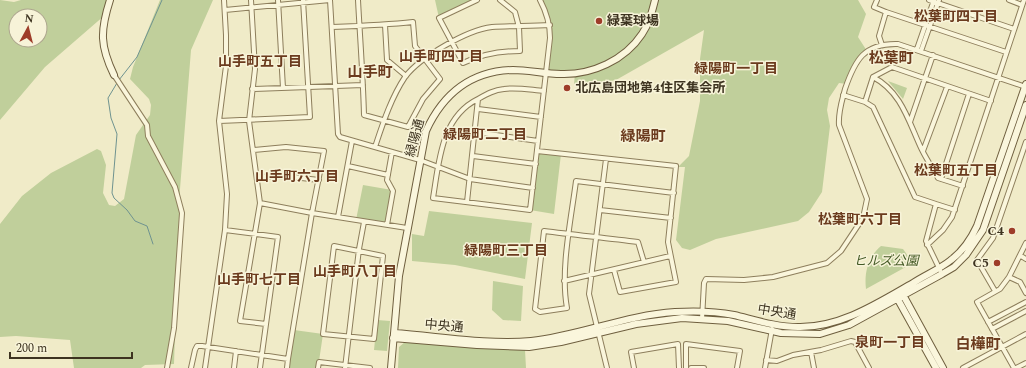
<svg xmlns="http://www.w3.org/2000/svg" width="1026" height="368" viewBox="0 0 1026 368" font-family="Spectral,'Noto Sans JP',serif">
  <rect width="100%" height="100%" fill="#f0ebc8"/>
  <path fill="#c0cf9b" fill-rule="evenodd" d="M0 0 14 2 21 0H114L105 15 45 67 0 120ZM16 16H40V40H16Z
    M160 0H213L191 50 180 189 174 364 145 365 141 368H74L70 340 16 336 0 337V224L22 196 51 173 97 149 101 151 106 165 103 193 109 205 115 206 124 199 136 135 150 115 151 105 149 99 130 79 133 67Z
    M435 0H477L439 18Z
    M540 0H858L866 14 858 37 867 51 862 55 847 84 839 83 829 98 827 110 830 126 822 192 809 212 798 221 716 239 690 250 682 248 676 240 685 167H678L689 156 700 101V59L704 30 616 80 595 84H574L575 74 546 73 550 25Z
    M888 81 907 88 903 99Z
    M537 151 561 154 554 214 530 210Z
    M363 185 392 190 387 225 356 220Z
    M429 211 532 223 525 279 455 265 412 261V234L424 236Z
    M881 246 903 249 913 263 866 289C864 273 868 257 881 246Z
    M493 281 523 286 521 321 503 320 492 310Z
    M377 320 390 321 387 351 374 350Z
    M294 330 323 334 318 368H288Z
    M405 342 475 348 525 350 526 368H398L399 347Z"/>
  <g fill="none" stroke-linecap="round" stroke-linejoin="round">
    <path stroke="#6f9390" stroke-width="1" d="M119 80 137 57 162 0
      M117 83 108 98 111 118 117 134 112 193 114 198 127 210 135 221 147 226 153 244"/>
    <defs>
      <path id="street" d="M251 0 255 69 249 121 260 203 240 321 266 324
        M278 0 283 88
        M330 0 338 134 340 137 420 160 470 179 533 188
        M477 0 439 18 463 63C482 54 499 51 520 51L519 27 515 12 500 0
        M540 0C547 13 550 24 550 38L530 210 433 198C439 162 441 117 478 99 487 94 494 90 504 89 517 87 531 90 544 91
        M877 0 874 7 886 12 1006 52
        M929 0 1014 29
        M1009 0 1022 5
        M225 10 330 0
        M385 25 387 60 406 76
        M332 27C359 26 386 25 413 22L415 46 440 79 423 99 408 127 364 115C363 76 360 38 358 0
        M882 45 879 36 886 12
        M917 49 934 0
        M921 51 939 0
        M114 75 147 125 148 136 175 187 182 213 174 328 167 368
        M873 77C902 92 909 123 922 150 927 160 933 169 938 178L963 186
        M252 89 363 85
        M843 95 865 102 873 107 915 197 936 204 926 241 940 270
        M865 102 873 77 892 67 991 101
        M478 109 541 117
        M219 121 310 117 303 0
        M910 122 933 55
        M475 132 538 141
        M375 147C383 123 391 98 405 77 420 57 467 30 492 27 511 26 531 26 550 25
        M253 150 286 147 324 151 312 213 260 203
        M537 151 676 166 668 242 676 282 620 292 614 270
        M923 151 947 87
        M473 156 536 164
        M606 159 589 294 607 368
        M348 166 388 175
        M257 177 284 176 319 180
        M941 179 969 94
        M467 202 478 99
        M936 204 955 210
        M600 210 671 218
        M338 217 352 141
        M387 225 393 191 387 180 392 152
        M225 230 278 237 260 368
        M927 245 943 230 952 217 1024 0
        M334 246 383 256 374 339 323 334Z
        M1021 256 1026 259
        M644 262 638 242C607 238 575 235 544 231L535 309 540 312 567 308C560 270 571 220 576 181L674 193
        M1009 277 1020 282 1026 293
        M564 281 670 256
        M995 291 977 260 993 238 1026 142
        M702 319 704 283 706 279 744 280 773 277 827 263 841 251 863 218 867 199 839 125C838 112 842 101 845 89 855 60 864 43 898 44L1026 87
        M988 322 1026 302
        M992 329 1026 311
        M811 352 814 368
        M766 360 777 361 793 355 821 350 851 341 855 342 869 368
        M191 368 195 350 197 346H202L288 359 312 213 407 228
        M205 368 225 230 227 194 219 121 226 66V35L224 0
        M234 368 236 351
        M287 368 288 359
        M318 368 319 362 370 368
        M345 368 359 249 364 222
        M634 368 631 352 678 344 679 368
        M686 368V344L740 351 737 368
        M691 368H704
        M765 368 772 329
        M963 368 1026 334
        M1014 368 977 302 1000 289 1009 277 1026 243
        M1016 368 1026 363"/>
      <path id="secondary" d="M110 0C100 31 100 46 114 75
        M902 293 943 368
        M896 296 936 368
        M394 333C438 336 486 345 531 341 579 336 626 315 675 312 694 311 714 311 734 315 755 320 776 327 798 327 840 328 878 303 913 283 925 275 940 269 951 260 963 251 971 239 977 226L1026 84
        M393 338 477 345 529 347 561 342 636 324 682 318 728 321 781 333 820 334 849 325 942 274 954 267 966 255 983 230 1026 105
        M391 368 399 276 426 131C443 94 471 71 513 70 529 70 545 74 561 74 592 75 625 60 642 34 649 24 652 12 655 0"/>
    </defs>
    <use href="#street" stroke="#8d7e5c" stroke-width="6"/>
    <use href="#secondary" stroke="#6f5f3f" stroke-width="8"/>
    <use href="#street" stroke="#faf6dc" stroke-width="4"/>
    <use href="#secondary" stroke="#faf6dc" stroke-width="6"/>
  </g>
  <g fill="#9e3d29" stroke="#f7f3d8" stroke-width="1.5">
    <circle cx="599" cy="21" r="4"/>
    <circle cx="567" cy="88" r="4"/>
    <circle cx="1012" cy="231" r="4"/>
    <circle cx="997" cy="263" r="4"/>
  </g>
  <g text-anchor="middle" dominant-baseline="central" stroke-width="3" stroke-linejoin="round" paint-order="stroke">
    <g font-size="13" font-weight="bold" fill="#3d3320" stroke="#f7f3d8" text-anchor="start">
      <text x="607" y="21">緑葉球場</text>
      <text x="575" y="88">北広島団地第4住区集会所</text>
      <text x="1004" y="231" text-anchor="end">C4</text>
      <text x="989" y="263" text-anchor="end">C5</text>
    </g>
    <g font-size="13" fill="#3d3320" stroke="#f7f3d8">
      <text transform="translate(415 138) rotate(-75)">緑陽通</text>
      <text transform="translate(777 312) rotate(9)">中央通</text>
      <text transform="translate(444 326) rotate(5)">中央通</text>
    </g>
    <g font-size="13" font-style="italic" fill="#445a26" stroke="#f7f3d8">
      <text x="886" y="261">ヒルズ公園</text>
    </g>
    <g font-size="14" font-weight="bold" fill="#6b3b1e" stroke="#f7f3d8">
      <text x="956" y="16">松葉町四丁目</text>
      <text x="441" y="56">山手町四丁目</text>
      <text x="260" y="61">山手町五丁目</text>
      <text x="736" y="68">緑陽町一丁目</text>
      <text x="485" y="134">緑陽町二丁目</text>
      <text x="956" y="170">松葉町五丁目</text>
      <text x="297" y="176">山手町六丁目</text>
      <text x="860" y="219">松葉町六丁目</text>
      <text x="506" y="250">緑陽町三丁目</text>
      <text x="355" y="271">山手町八丁目</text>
      <text x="259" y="279">山手町七丁目</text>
      <text x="890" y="342">泉町一丁目</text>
    </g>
    <g font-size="15" font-weight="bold" fill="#6b3b1e" stroke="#f7f3d8">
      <text x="891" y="58">松葉町</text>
      <text x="370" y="72">山手町</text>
      <text x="643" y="136">緑陽町</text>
      <text x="978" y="344">白樺町</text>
    </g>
  </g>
  <g transform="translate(28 28) rotate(7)"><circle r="19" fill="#f7f3d8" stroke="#ada68e"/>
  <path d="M0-3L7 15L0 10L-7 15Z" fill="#9e3d29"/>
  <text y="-6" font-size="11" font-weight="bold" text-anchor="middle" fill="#3d3320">N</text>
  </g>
  <path d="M10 352v6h122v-6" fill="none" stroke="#3d3320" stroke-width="2"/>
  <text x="16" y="352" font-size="12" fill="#3d3320" stroke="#f7f3d8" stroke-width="3" paint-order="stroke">200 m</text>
</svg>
